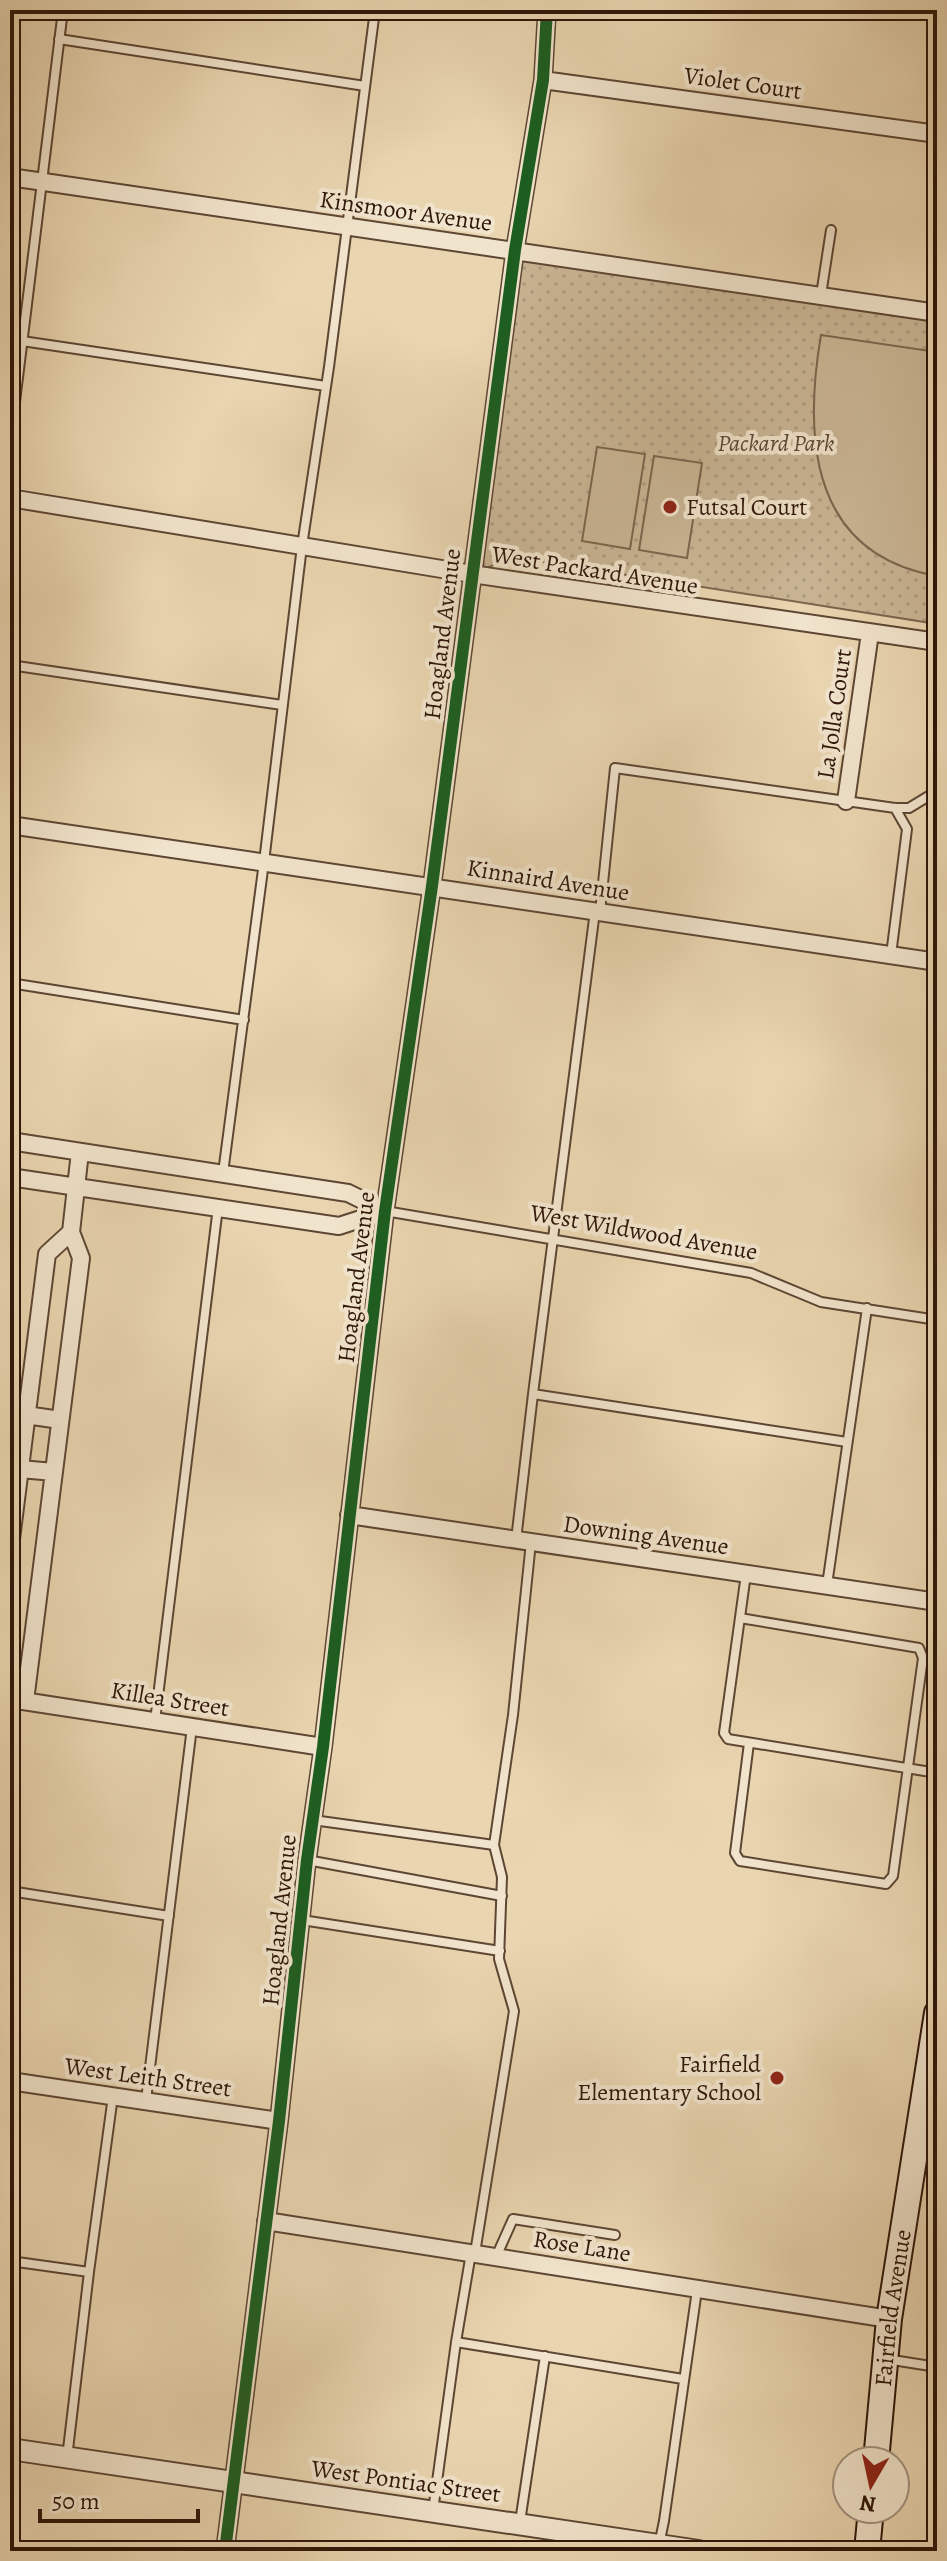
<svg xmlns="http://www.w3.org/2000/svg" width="947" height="2561" viewBox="0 0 947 2561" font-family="Alegreya,serif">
  <defs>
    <pattern id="park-dots" width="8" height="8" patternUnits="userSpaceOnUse" patternTransform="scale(2)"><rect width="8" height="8" fill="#c9b594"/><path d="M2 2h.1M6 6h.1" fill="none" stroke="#ad9b7e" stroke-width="1.8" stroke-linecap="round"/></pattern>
  </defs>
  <rect width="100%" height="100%" fill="#e9d5b0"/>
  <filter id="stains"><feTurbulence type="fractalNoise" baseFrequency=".0025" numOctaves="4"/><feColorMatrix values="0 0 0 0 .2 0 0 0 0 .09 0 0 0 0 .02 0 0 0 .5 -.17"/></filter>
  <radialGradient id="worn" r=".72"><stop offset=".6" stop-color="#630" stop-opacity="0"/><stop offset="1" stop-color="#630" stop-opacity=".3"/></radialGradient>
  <path fill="url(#park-dots)" stroke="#7c664e" stroke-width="2" d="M515 250 937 313V624L513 557 472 574Z"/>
  <path fill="#c9b594" stroke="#7c664e" stroke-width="2" d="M821 335 937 352V576C811 554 803 440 821 335Z
    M597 447 645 454 630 549 582 541Z
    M654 456 702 463 687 558 639 550Z"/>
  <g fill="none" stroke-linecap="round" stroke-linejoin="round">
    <defs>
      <path id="service" d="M59 39 365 86
        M821 295 831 230
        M22 341 326 386
        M10 443 63 10
        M10 665 282 705
        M595 911 533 1394 847 1442
        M600 912 615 768 895 808H909L937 791
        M891 955 907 829 895 808
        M10 983 244 1020
        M223 1173 264 862 302 546 329 367 375 10
        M385 1211 751 1273 821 1302 937 1320
        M516 1540 533 1394
        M746 1574 724 1733 728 1739 937 1773
        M827 1585 867 1308
        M740 1618 919 1648 923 1658 893 1876 886 1884 740 1861 735 1853 749 1743
        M155 1721 218 1207
        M313 1820 494 1845
        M307 1860 502 1896
        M10 1891 169 1916
        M302 1920 500 1951
        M146 2100 192 1727
        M471 2253 456 2342 683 2379
        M475 2253 514 2011 499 1959 502 1877 494 1845 513 1715 531 1542
        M496 2257 513 2219 615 2235
        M10 2261 89 2272 67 2458
        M89 2272 113 2096
        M886 2359 937 2367
        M433 2511 456 2342
        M520 2522 545 2356
        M659 2545 664 2521 697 2290"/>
      <path id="minor" d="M543 80 937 134
        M10 177 937 313
        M10 498 472 574 937 642
        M846 801 870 633
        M10 825 937 962
        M10 1141 348 1193 385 1211
        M10 1177 339 1226 385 1211
        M26 1415 60 1420
        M20 1469 54 1472
        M349 1515 937 1602
        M10 1547 47 1254 71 1232
        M10 1699 323 1747
        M25 1701 81 1258 71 1232 80 1152
        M10 2081 279 2121
        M266 2221 889 2319
        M225 2551 279 2121 307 1860 323 1747 385 1211 432 886 515 250 543 80 547 10
        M564 2551 566 2531"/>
      <path id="tertiary" d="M10 2449 699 2551"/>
      <g id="secondary">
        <path id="s1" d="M876 2461 889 2319 937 2013"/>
        <path d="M867 2551 871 2509"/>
      </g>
    </defs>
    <use href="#service" stroke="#5d4633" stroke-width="12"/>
    <use href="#minor" stroke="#5d4633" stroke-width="20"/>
    <use href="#tertiary" stroke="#5d4633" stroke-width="24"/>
    <use href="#secondary" stroke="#2e1609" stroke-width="28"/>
    <use href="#service" stroke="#f1e4cc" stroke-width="8"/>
    <use href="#minor" stroke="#f1e4cc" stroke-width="16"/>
    <use href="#tertiary" stroke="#f1e4cc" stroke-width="20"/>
    <use href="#secondary" stroke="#f1e4cc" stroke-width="24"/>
    <defs>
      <path id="cycleway" d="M225 2551 279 2121 307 1860 323 1747 385 1211 432 886 515 250 543 80 547 10"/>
    </defs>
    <use href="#cycleway" stroke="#f1e4cc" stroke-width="17"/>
    <use href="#cycleway" stroke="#1b5e20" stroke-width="12"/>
  </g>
  <g fill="#8f2418" stroke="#f1e4cc" stroke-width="3">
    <circle cx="670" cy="507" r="8"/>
    <circle cx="777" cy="2078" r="8"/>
  </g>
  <g text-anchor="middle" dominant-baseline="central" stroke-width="8" stroke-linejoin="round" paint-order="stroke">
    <g font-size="24" fill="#2e1609" stroke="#f1e4cc">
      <text transform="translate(743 83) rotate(8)">Violet Court</text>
      <text transform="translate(406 211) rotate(8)">Kinsmoor Avenue</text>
      <text transform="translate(595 570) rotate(9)">West Packard Avenue</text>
      <text transform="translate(442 634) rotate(-83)">Hoagland Avenue</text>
      <text transform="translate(834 714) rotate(-82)">La Jolla Court</text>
      <text transform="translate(548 880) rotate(9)">Kinnaird Avenue</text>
      <text transform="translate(644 1232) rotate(10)">West Wildwood Avenue</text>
      <text transform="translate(356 1277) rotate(-83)">Hoagland Avenue</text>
      <text transform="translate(646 1535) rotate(8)">Downing Avenue</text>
      <text transform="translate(170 1699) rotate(9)">Killea Street</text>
      <text transform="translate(279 1920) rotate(-84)">Hoagland Avenue</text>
      <text transform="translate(148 2077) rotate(8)">West Leith Street</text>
      <text transform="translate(582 2246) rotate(9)">Rose Lane</text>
      <text stroke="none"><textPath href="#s1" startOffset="154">Fairfield Avenue</textPath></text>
      <text transform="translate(406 2481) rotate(8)">West Pontiac Street</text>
    </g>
    <g font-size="24" font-style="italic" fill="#5c4633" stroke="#f1e4cc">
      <text x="776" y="443">Packard Park</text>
    </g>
    <g font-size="24" fill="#2e1609" stroke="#f1e4cc" text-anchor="start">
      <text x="686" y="507">Futsal Court</text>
      <text x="761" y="2064" text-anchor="end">Fairfield<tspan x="761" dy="28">Elementary School</tspan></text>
    </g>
  </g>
  <rect width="947" height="2561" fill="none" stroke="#e9d5b0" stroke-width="40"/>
  <rect x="12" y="12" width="923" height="2537" fill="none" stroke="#2e1609" stroke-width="4"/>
  <rect x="20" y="20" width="907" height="2521" fill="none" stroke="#2e1609" stroke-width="2"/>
  <g transform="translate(871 2485) rotate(189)"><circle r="38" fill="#f1e4cc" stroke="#a3927e" stroke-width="2"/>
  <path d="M0-6L14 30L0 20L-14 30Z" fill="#8f2418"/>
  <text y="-12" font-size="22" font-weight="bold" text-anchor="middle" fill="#2e1609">N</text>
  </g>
  <path d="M40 2509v12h158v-12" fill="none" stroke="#2e1609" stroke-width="4"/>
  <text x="52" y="2509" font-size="24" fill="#2e1609" stroke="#f1e4cc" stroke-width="6" paint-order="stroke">50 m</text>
  <rect width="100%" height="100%" filter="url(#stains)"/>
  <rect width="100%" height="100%" fill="url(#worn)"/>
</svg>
